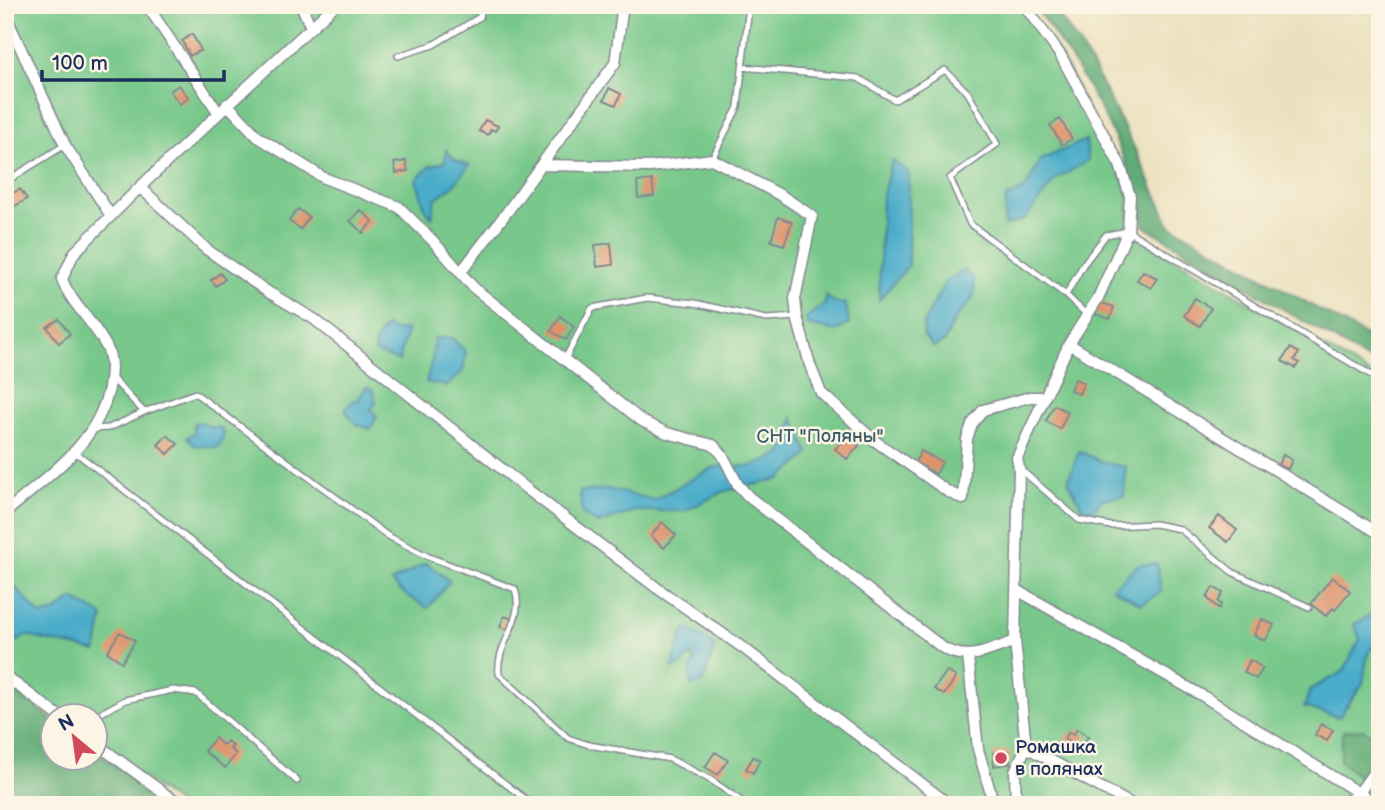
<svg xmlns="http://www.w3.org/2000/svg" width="1385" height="810" viewBox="0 0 1385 810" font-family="'Balsamiq Sans',sans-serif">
  <rect width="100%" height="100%" fill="#fcf5e5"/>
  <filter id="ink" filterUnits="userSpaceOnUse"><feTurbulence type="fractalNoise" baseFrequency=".0143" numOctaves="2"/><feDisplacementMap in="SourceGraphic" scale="14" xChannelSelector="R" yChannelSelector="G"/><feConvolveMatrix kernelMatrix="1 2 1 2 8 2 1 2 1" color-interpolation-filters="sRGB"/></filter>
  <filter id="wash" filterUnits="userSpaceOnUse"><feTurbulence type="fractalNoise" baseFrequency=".00686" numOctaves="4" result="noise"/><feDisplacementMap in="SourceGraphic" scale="28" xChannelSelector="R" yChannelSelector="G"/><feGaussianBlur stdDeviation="1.57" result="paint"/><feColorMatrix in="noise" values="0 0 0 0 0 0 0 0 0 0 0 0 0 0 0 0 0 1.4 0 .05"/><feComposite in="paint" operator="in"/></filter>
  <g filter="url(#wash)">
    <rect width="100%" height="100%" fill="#ebe1be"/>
    <path fill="#77c88a" stroke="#497c74" stroke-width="2" d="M5 5H1024L1061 56 1130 196 1128 231 1380 380V805H180L95 742 94 716 59 715 5 676Z"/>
    <path fill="#61ac76" stroke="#3e6e6a" stroke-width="2" d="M1032 5H1052L1088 58 1132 143 1170 225 1380 344V367L1144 226C1133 163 1095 93 1058 40 1050 29 1042 15 1032 5Z
      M5 683 52 719V758H94L95 750 168 805H5Z
      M1363 729 1380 742V775L1360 778 1340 760 1343 731Z"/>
    <path fill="#49acc9" stroke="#326e94" stroke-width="2" d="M1086 140 1088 161 1056 179 1025 219 1004 226 1006 198 1026 188 1040 160Z
      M446 150 455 160 469 165 454 185 435 199 432 218C422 209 422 193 416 180L430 166 445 162Z
      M892 160 909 173 908 266 879 300 882 198Z
      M964 270 975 280 973 299 957 316 944 342 933 347 924 336 923 325 945 282Z
      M825 296 838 304 846 303 849 324 836 331 806 325 807 317 826 303Z
      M385 327 396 331 407 330 399 361 375 352V341Z
      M435 338H452L466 352 463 371 447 386 426 382 432 361Z
      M366 387 373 390 376 403 371 409 377 417 370 429 356 424 345 411 352 401 359 399Z
      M793 418 809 454 780 479 725 491 684 511H635L598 524 582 514 580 492 608 489 654 500 714 467 753 466 783 453Z
      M201 422 210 427 221 428 224 435 218 448 194 445 187 437 194 433V423Z
      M1079 451 1102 462 1126 467 1124 496 1102 499 1094 509H1083L1068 481Z
      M426 563 450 581 428 608 407 596 391 582Z
      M1139 564H1157L1161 592 1141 604 1112 588Z
      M7 578 41 616 55 612 73 599 103 616 96 652C73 644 49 643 26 635L5 650V579Z
      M1380 604V637L1368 653 1363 683 1339 717 1304 707 1311 689 1343 672 1360 639 1354 624 1368 617Z
      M688 628 715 646 703 682 691 686 690 672 695 660 691 655 682 664 672 669 682 634Z"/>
    <g id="blocks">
      <path fill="#de916a" d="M192 34 201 50 190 56 182 41Z
        M179 85 189 98 180 104 170 91Z
        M609 88 621 94 616 105 604 100Z
        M1060 119 1072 139 1062 145 1050 125Z
        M485 120 498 126 495 131 491 129 488 135 479 131Z
        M406 161 408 171 396 173 394 163Z
        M652 180 654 196 638 198 637 182Z
        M20 189 27 199 10 209 5 198Z
        M298 209 309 217 301 229 289 221Z
        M360 210 373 221 363 233 350 221Z
        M778 217 792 222 784 245 771 241Z
        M611 243 613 265 597 267 595 245Z
        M1143 271 1157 278 1151 288 1137 280Z
        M220 273 225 279 216 286 211 280Z
        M1195 298 1211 308 1200 326 1184 316Z
        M1099 302 1114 307 1110 319 1095 314Z
        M560 316 574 327 566 340 551 331Z
        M59 319 70 334 59 343 47 327Z
        M1290 348 1299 353 1294 360 1299 363 1295 368 1282 361Z
        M1075 379 1084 383 1079 394 1070 390Z
        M1054 405 1068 412 1060 429 1046 421Z
        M167 435 178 444 168 454 158 445Z
        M848 435 859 446 847 459 835 449Z
        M921 451 942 462 936 474 915 462Z
        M1283 455 1292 460 1288 469 1278 465Z
        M1219 516 1237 530 1228 542 1209 528Z
        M662 522 676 535 664 548 651 536Z
        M1332 577 1350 591 1335 610 1333 608 1326 616 1311 604Z
        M1213 587 1223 593 1218 602 1221 604 1219 609 1207 598Z
        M504 616 513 619 509 630 500 627Z
        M1262 619 1274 625 1265 641 1254 635Z
        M120 632 135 641 122 662 107 652Z
        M1250 660 1263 668 1256 679 1244 672Z
        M947 671 956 677 944 695 934 689Z
        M1321 724 1333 730 1327 741 1315 735Z
        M1077 729 1088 737 1079 750 1064 739 1069 732 1073 735Z
        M215 738 223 745 227 741 233 746 230 749 236 754 225 768 204 751Z
        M1009 751 1010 764 994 766 993 753Z
        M715 752 728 760 718 775 705 767Z
        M753 757 760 760 753 773 746 769Z"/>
    </g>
  </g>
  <g filter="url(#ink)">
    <use href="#blocks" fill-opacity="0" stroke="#83888e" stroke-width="2"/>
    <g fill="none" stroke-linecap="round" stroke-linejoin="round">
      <defs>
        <path id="lane" d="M398 56 433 45 480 17 482 5
          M742 67 858 78 895 100 945 70 968 93 997 144 950 178 970 224 1066 295 1087 315
          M712 159 738 107 749 5
          M5 182 65 145
          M1066 295 1083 265 1106 235 1128 231 1380 380
          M565 359 592 308 647 298 694 303 766 319 797 317
          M111 377 144 412
          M93 429 109 428 144 412 195 393 388 536 429 557 515 589C526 620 495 644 499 674L568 738 589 745 670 759 711 780 747 805
          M75 452 533 805
          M1020 469 1079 520 1111 526 1155 524 1180 529 1232 572 1309 607
          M94 717 125 700 173 690 196 693 297 781"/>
        <path id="street" d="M147 5 218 112
          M301 5 311 27
          M5 14 65 145 111 216
          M227 104 258 137 324 178 399 207 434 242 474 288 642 421 667 433 713 445 722 454 738 485 749 497 943 648C969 663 989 650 1015 641
          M541 165 650 167 712 159 782 196 812 216 795 299 797 317 810 365 821 393 875 441 947 491 963 499 967 439 972 424 983 410 1030 397H1044
          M140 187 206 249 268 292 314 319 527 489 657 588 746 650 950 805
          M461 272 507 212 615 63 623 5
          M1069 344 1380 534
          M5 513C47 476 97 445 109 388 111 374 113 358 106 346 94 322 71 304 62 279L74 253 140 187 335 5
          M1017 590 1203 696 1378 805
          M968 656 978 749 994 805
          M5 676 59 716
          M94 742 180 805
          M1026 747 1133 805
          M1016 805 1015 771 1026 747 1015 641 1019 468 1017 458 1069 344 1098 298 1128 231 1130 196 1120 165 1061 56 1024 5
          M1342 805 1359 793 1380 763"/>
      </defs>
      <use href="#lane" stroke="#83888e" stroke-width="8"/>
      <use href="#street" stroke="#83888e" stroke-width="13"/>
      <use href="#lane" stroke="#fff" stroke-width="5"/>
      <use href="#street" stroke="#fff" stroke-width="10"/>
    </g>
  </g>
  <circle fill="#d1495b" stroke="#fcf5e5" stroke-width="2.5" cx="1001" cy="758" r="7"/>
  <g text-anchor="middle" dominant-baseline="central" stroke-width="5" stroke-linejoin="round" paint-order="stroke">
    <g font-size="19" fill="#375d6b" stroke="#fcf5e5">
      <text x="820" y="436">СНТ "Поляны"</text>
    </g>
    <g font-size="19" fill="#1b2f5e" stroke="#fcf5e5" text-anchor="start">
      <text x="1015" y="747">Ромашка<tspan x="1015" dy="22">в полянах</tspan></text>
    </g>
  </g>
  <rect width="1385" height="810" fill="none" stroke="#fcf5e5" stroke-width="28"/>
  <g transform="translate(74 737) rotate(331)"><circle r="33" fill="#fcf5e5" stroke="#a2a6af" stroke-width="2"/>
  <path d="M0-5L12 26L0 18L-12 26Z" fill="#d1495b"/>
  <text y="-10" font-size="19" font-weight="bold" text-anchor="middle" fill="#1b2f5e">N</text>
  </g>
  <path d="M42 70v10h182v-10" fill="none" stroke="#1b2f5e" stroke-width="3.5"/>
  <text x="52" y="70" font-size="21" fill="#1b2f5e" stroke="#fcf5e5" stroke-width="5" paint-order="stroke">100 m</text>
</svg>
